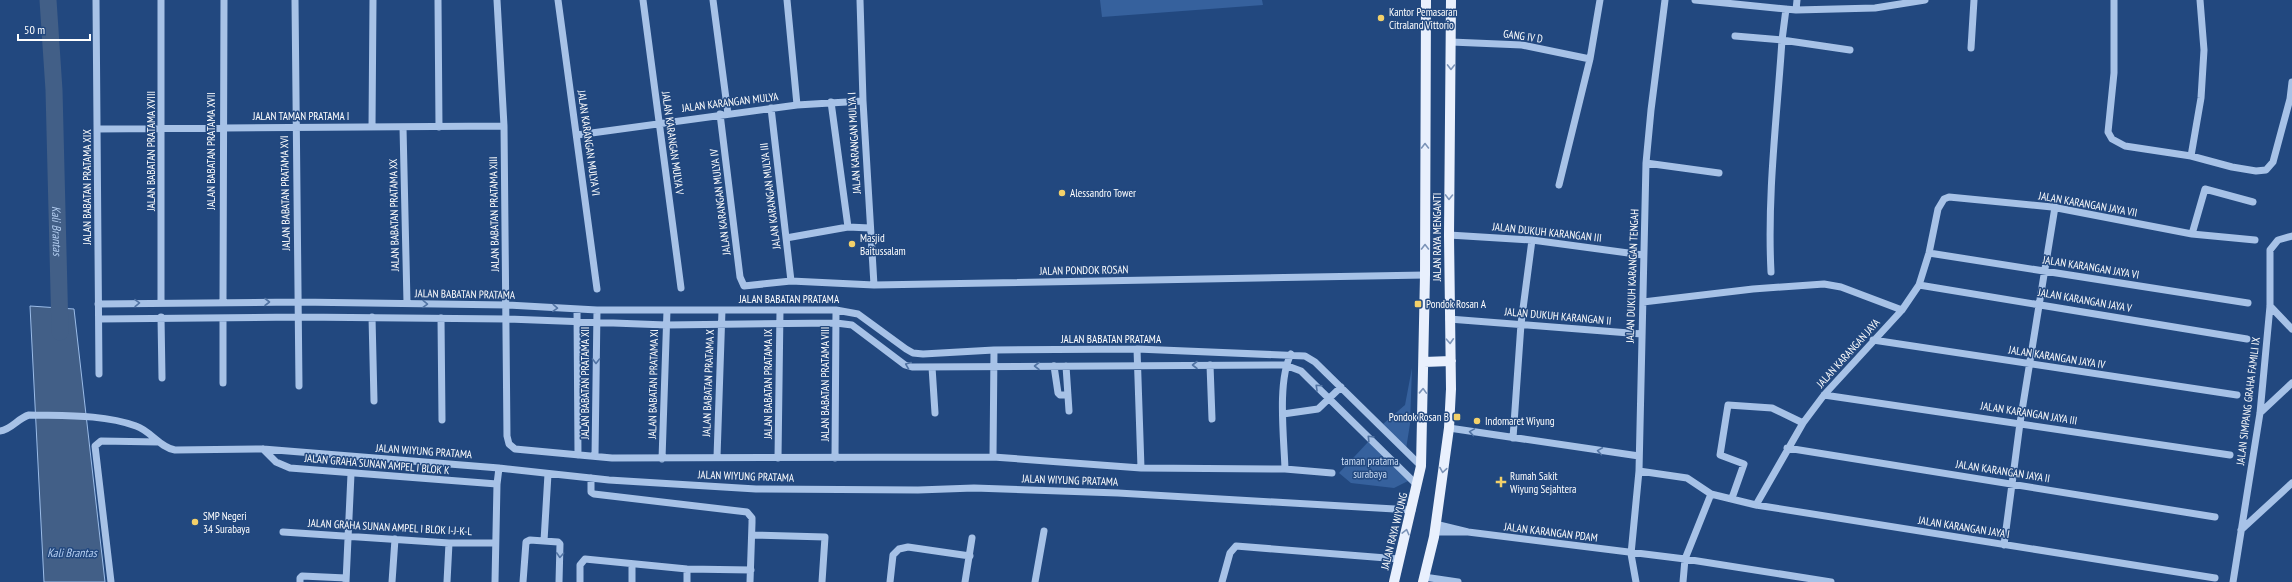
<svg xmlns="http://www.w3.org/2000/svg" width="2292" height="582" viewBox="0 0 2292 582" font-family="'PT Sans Narrow',sans-serif">
  <rect width="100%" height="100%" fill="#22487f"/>
  <path fill="#36619d" d="M1100 0H1262L1263 5 1102 17Z
    M1412 368 1410 424 1406 449 1383 424 1405 405Z
    M1369 441 1408 481 1394 488 1351 483 1339 473Z"/>
  <path fill="#425f87" stroke="#9bbce8" d="M30 306 74 309 105 582H44Z"/>
  <g fill="none" stroke-linecap="round" stroke-linejoin="round">
    <path stroke="#425f87" stroke-width="17" id="s1" d="M48 0 54 90 60 332"/>
    <path stroke="#a7c2e7" stroke-width="7" d="M96 0 99 374
      M161 0V302
      M295 0 299 386
      M438 0 439 127
      M497 0 504 126 507 436 509 444 515 449 612 458 993 457 1141 468 1285 469 1332 473
      M558 0 597 289
      M643 0 681 288
      M713 0 728 114
      M787 0 797 105
      M860 0 863 101 874 285
      M1695 0 1796 10 1875 8 1925 0
      M2114 0V73L2108 132 2112 139 2125 146 2191 156 2232 167 2256 171 2266 170 2273 162 2290 99 2292 82
      M1796 10 1797 0
      M1735 36 1782 40 1786 9
      M1451 42 1522 45 1590 59
      M1971 48 1974 0
      M831 102 848 227
      M771 108 791 281
      M720 114 740 277 744 286 791 281 874 285 1425 275
      M372 127 373 0
      M403 127 407 303
      M97 129 504 126
      M577 135 797 105 863 101
      M2191 156 2201 98 2204 50 2200 0
      M1646 163 1719 173
      M1559 185 1590 59 1600 0
      M2192 234 2205 189 2253 202
      M1449 235 1532 240 1643 255
      M786 238 848 227 870 228
      M1929 253 2248 303
      M1771 272C1767 195 1777 117 1782 40L1850 50
      M1919 285 2247 339
      M1643 302 1753 289 1824 284 1841 287 1902 310
      M223 303 224 0
      M98 304 298 302 507 305 597 310H836L858 314 906 349 913 353 923 354 994 350 1137 349 1305 356 1315 362 1421 466
      M2270 306 2292 329
      M577 309 578 455
      M161 317 162 378
      M372 317 374 401
      M223 318V383
      M441 318 442 420
      M99 319 298 317 507 319 666 325 836 323 852 325 905 365 912 367 1285 365 1301 371 1308 378 1417 485
      M1449 319 1642 334
      M1873 340 2237 395
      M1137 349 1141 468
      M1210 365 1212 419
      M1054 366 1058 393 1060 395H1068
      M1066 366 1069 411
      M932 367 935 413
      M1824 395 2230 455
      M2260 413 2292 383
      M1283 414 1318 409 1341 387
      M1449 428 1639 456
      M0 431C11 430 18 418 29 415 64 416 103 414 136 426 151 431 159 447 175 450L263 449 499 468 609 480 756 489 918 490 974 488 1118 493 1412 510
      M1513 438 1521 324 1532 240
      M1787 448 2215 517
      M263 449 276 462 290 468 497 484
      M595 456 597 310
      M717 457 722 310
      M993 457 994 350
      M778 458 780 310
      M835 458 836 310
      M662 459 667 310
      M1285 469C1284 438 1277 381 1291 354
      M1639 471 1687 478 1711 494 1756 505 2215 578
      M591 478V492L594 494 747 512 752 518V523L750 582
      M1732 498 1744 464 1720 455 1728 405 1772 408 1803 423
      M1756 505 1803 423 1824 395 1902 310 1919 285 1929 253 1938 209 1944 199 1949 197 2052 207 2192 234 2255 240
      M1435 524 1468 532 1685 559 1831 582
      M2241 530 2292 483
      M283 532 449 543H495
      M1434 532H1465
      M752 535 825 537 822 582
      M544 541 548 474
      M2004 545 2020 423 2055 207
      M1424 577 1458 582
      M111 582 95 446 101 441 159 442
      M300 582V578L302 576 346 578
      M346 582 351 474
      M392 582 395 539
      M447 582 449 543
      M495 582 497 484 499 468
      M523 582 526 542 530 540 558 542 560 544 559 582
      M580 582V565L585 559 687 569 751 570
      M632 582V564
      M687 582V569
      M890 582 893 555 899 549 908 547 970 556
      M965 582 972 538
      M1035 582 1044 531
      M1222 582 1230 553 1236 546 1399 559
      M1636 582 1631 554 1639 471 1646 163 1651 110 1665 0
      M1683 582 1685 559 1711 494
      M2233 582 2260 413 2270 306V250L2278 240 2292 236"/>
    <path stroke="#e9f0fd" stroke-width="10" d="M1424 362 1451 361
      M1394 582 1421 466 1425 275 1426 0
      M1423 582 1434 537 1449 428 1451 389 1449 235 1451 0"/>
  </g>
  <defs><path id="oneway-chevron" d="M-2-3.5L2.5 0L-2 3.5" fill="none" stroke-width="1.6" stroke-linecap="round" stroke-linejoin="round"/></defs>
  <g stroke="#7c94b8">
    <use href="#oneway-chevron" transform="translate(1451 67) rotate(91)"/>
    <use href="#oneway-chevron" transform="translate(1425 146) rotate(-90)"/>
    <use href="#oneway-chevron" transform="translate(1449 197) rotate(91)"/>
    <use href="#oneway-chevron" transform="translate(1425 247) rotate(-90)"/>
    <use href="#oneway-chevron" transform="translate(1450 341) rotate(87)"/>
    <use href="#oneway-chevron" transform="translate(1423 391) rotate(-88)"/>
    <use href="#oneway-chevron" transform="translate(1443 470) rotate(99)"/>
    <use href="#oneway-chevron" transform="translate(1406 532) rotate(-76)"/>
  </g>
  <g stroke="#5173a3">
    <use href="#oneway-chevron" transform="translate(267 302)"/>
    <use href="#oneway-chevron" transform="translate(137 303) rotate(-1)"/>
    <use href="#oneway-chevron" transform="translate(425 304) rotate(1)"/>
    <use href="#oneway-chevron" transform="translate(555 308) rotate(3)"/>
    <use href="#oneway-chevron" transform="translate(596 361) rotate(90)"/>
    <use href="#oneway-chevron" transform="translate(908 365) rotate(-158)"/>
    <use href="#oneway-chevron" transform="translate(1195 365) rotate(180)"/>
    <use href="#oneway-chevron" transform="translate(1037 366) rotate(180)"/>
    <use href="#oneway-chevron" transform="translate(1318 387) rotate(-137)"/>
    <use href="#oneway-chevron" transform="translate(1472 432) rotate(-171)"/>
    <use href="#oneway-chevron" transform="translate(1370 438) rotate(-134)"/>
    <use href="#oneway-chevron" transform="translate(1600 451) rotate(-172)"/>
    <use href="#oneway-chevron" transform="translate(560 555) rotate(93)"/>
  </g>
  <g fill="#f3d069" stroke="#22487f" stroke-width="1.5">
    <circle cx="1381" cy="18" r="4"/>
    <circle cx="1062" cy="193" r="4"/>
    <circle cx="852" cy="244" r="4"/>
    <rect x="1414" y="300" width="8" height="8" rx="2"/>
    <rect x="1453" y="413" width="8" height="8" rx="2"/>
    <circle cx="1477" cy="421" r="4"/>
    <path d="M1499 476h4v4h4v4h-4v4h-4v-4h-4v-4h4z"/>
    <circle cx="195" cy="522" r="4"/>
  </g>
  <g text-anchor="middle" dominant-baseline="central" stroke-width="3" stroke-linejoin="round" paint-order="stroke">
    <g font-size="11" fill="#fff" stroke="#22487f" text-anchor="start">
      <text x="1389" y="12">Kantor Pemasaran<tspan x="1389" dy="13">Citraland Vittorio</tspan></text>
      <text x="1070" y="193">Alessandro Tower</text>
      <text x="860" y="238">Masjid<tspan x="860" dy="13">Baitussalam</tspan></text>
      <text x="1426" y="304">Pondok Rosan A</text>
      <text x="1449" y="417" text-anchor="end">Pondok Rosan B</text>
      <text x="1485" y="421">Indomaret Wiyung</text>
      <text x="1510" y="476">Rumah Sakit<tspan x="1510" dy="13">Wiyung Sejahtera</tspan></text>
      <text x="203" y="516">SMP Negeri<tspan x="203" dy="13">34 Surabaya</tspan></text>
    </g>
    <g font-size="11" fill="#fff" stroke="#22487f">
      <text transform="translate(1523 36) rotate(8)">GANG IV D</text>
      <text transform="translate(730 102) rotate(-7)">JALAN KARANGAN MULYA</text>
      <text x="301" y="116">JALAN TAMAN PRATAMA I</text>
      <text transform="translate(589 143) rotate(82)">JALAN KARANGAN MULYA VI</text>
      <text transform="translate(673 143) rotate(82)">JALAN KARANGAN MULYA V</text>
      <text transform="translate(854 143) rotate(-93)">JALAN KARANGAN MULYA I</text>
      <text transform="translate(151 151) rotate(-90)">JALAN BABATAN PRATAMA XVIII</text>
      <text transform="translate(211 151) rotate(-90)">JALAN BABATAN PRATAMA XVII</text>
      <text transform="translate(87 187) rotate(-90)">JALAN BABATAN PRATAMA XIX</text>
      <text transform="translate(285 193) rotate(-91)">JALAN BABATAN PRATAMA XVI</text>
      <text transform="translate(770 196) rotate(-97)">JALAN KARANGAN MULYA III</text>
      <text transform="translate(720 202) rotate(-97)">JALAN KARANGAN MULYA IV</text>
      <text transform="translate(2088 204) rotate(10)">JALAN KARANGAN JAYA VII</text>
      <text transform="translate(494 214) rotate(-91)">JALAN BABATAN PRATAMA XIII</text>
      <text transform="translate(394 215) rotate(-91)">JALAN BABATAN PRATAMA XX</text>
      <text transform="translate(1547 232) rotate(6)">JALAN DUKUH KARANGAN III</text>
      <text transform="translate(1437 237) rotate(-90)">JALAN RAYA MENGANTI</text>
      <text transform="translate(2091 267) rotate(9)">JALAN KARANGAN JAYA VI</text>
      <text transform="translate(1084 270) rotate(-1)">JALAN PONDOK ROSAN</text>
      <text transform="translate(1632 276) rotate(-88)">JALAN DUKUH KARANGAN TENGAH</text>
      <text transform="translate(465 294) rotate(1)">JALAN BABATAN PRATAMA</text>
      <text x="789" y="299">JALAN BABATAN PRATAMA</text>
      <text transform="translate(2085 300) rotate(10)">JALAN KARANGAN JAYA V</text>
      <text transform="translate(1558 316) rotate(5)">JALAN DUKUH KARANGAN II</text>
      <text x="1111" y="339">JALAN BABATAN PRATAMA</text>
      <text transform="translate(1848 353) rotate(-48)">JALAN KARANGAN JAYA</text>
      <text transform="translate(2057 357) rotate(9)">JALAN KARANGAN JAYA IV</text>
      <text transform="translate(585 383) rotate(-90)">JALAN BABATAN PRATAMA XII</text>
      <text transform="translate(708 383) rotate(-88)">JALAN BABATAN PRATAMA X</text>
      <text transform="translate(653 384) rotate(-89)">JALAN BABATAN PRATAMA XI</text>
      <text transform="translate(768 384) rotate(-90)">JALAN BABATAN PRATAMA IX</text>
      <text transform="translate(825 384) rotate(-90)">JALAN BABATAN PRATAMA VIII</text>
      <text transform="translate(2248 401) rotate(-83)">JALAN SIMPANG GRAHA FAMILI IX</text>
      <text transform="translate(2029 413) rotate(9)">JALAN KARANGAN JAYA III</text>
      <text transform="translate(424 451) rotate(4)">JALAN WIYUNG PRATAMA</text>
      <text transform="translate(377 464) rotate(5)">JALAN GRAHA SUNAN AMPEL I BLOK K</text>
      <text transform="translate(2003 471) rotate(9)">JALAN KARANGAN JAYA II</text>
      <text transform="translate(746 476) rotate(2)">JALAN WIYUNG PRATAMA</text>
      <text transform="translate(1070 480) rotate(2)">JALAN WIYUNG PRATAMA</text>
      <text transform="translate(390 527) rotate(3)">JALAN GRAHA SUNAN AMPEL I BLOK I-J-K-L</text>
      <text transform="translate(1964 527) rotate(9)">JALAN KARANGAN JAYA I</text>
      <text transform="translate(1394 531) rotate(-76)">JALAN RAYA WIYUNG</text>
      <text transform="translate(1551 532) rotate(7)">JALAN KARANGAN PDAM</text>
    </g>
    <g font-size="11" fill="#cbddf5" stroke="#22487f">
      <text x="1370" y="461">taman pratama<tspan x="1370" dy="13">surabaya</tspan></text>
    </g>
    <g font-size="12" font-style="italic" fill="#b2ccef" stroke="#22487f">
      <text stroke="none"><textPath href="#s1" startOffset="231">Kali Brantas</textPath></text>
      <text x="72" y="552">Kali Brantas</text>
    </g>
  </g>
  <path d="M18 34v6h72v-6" fill="none" stroke="#ffffff" stroke-width="2"/>
  <text x="24" y="34" font-size="12" fill="#ffffff" stroke="#22487f" stroke-width="3" paint-order="stroke">50 m</text>
</svg>
